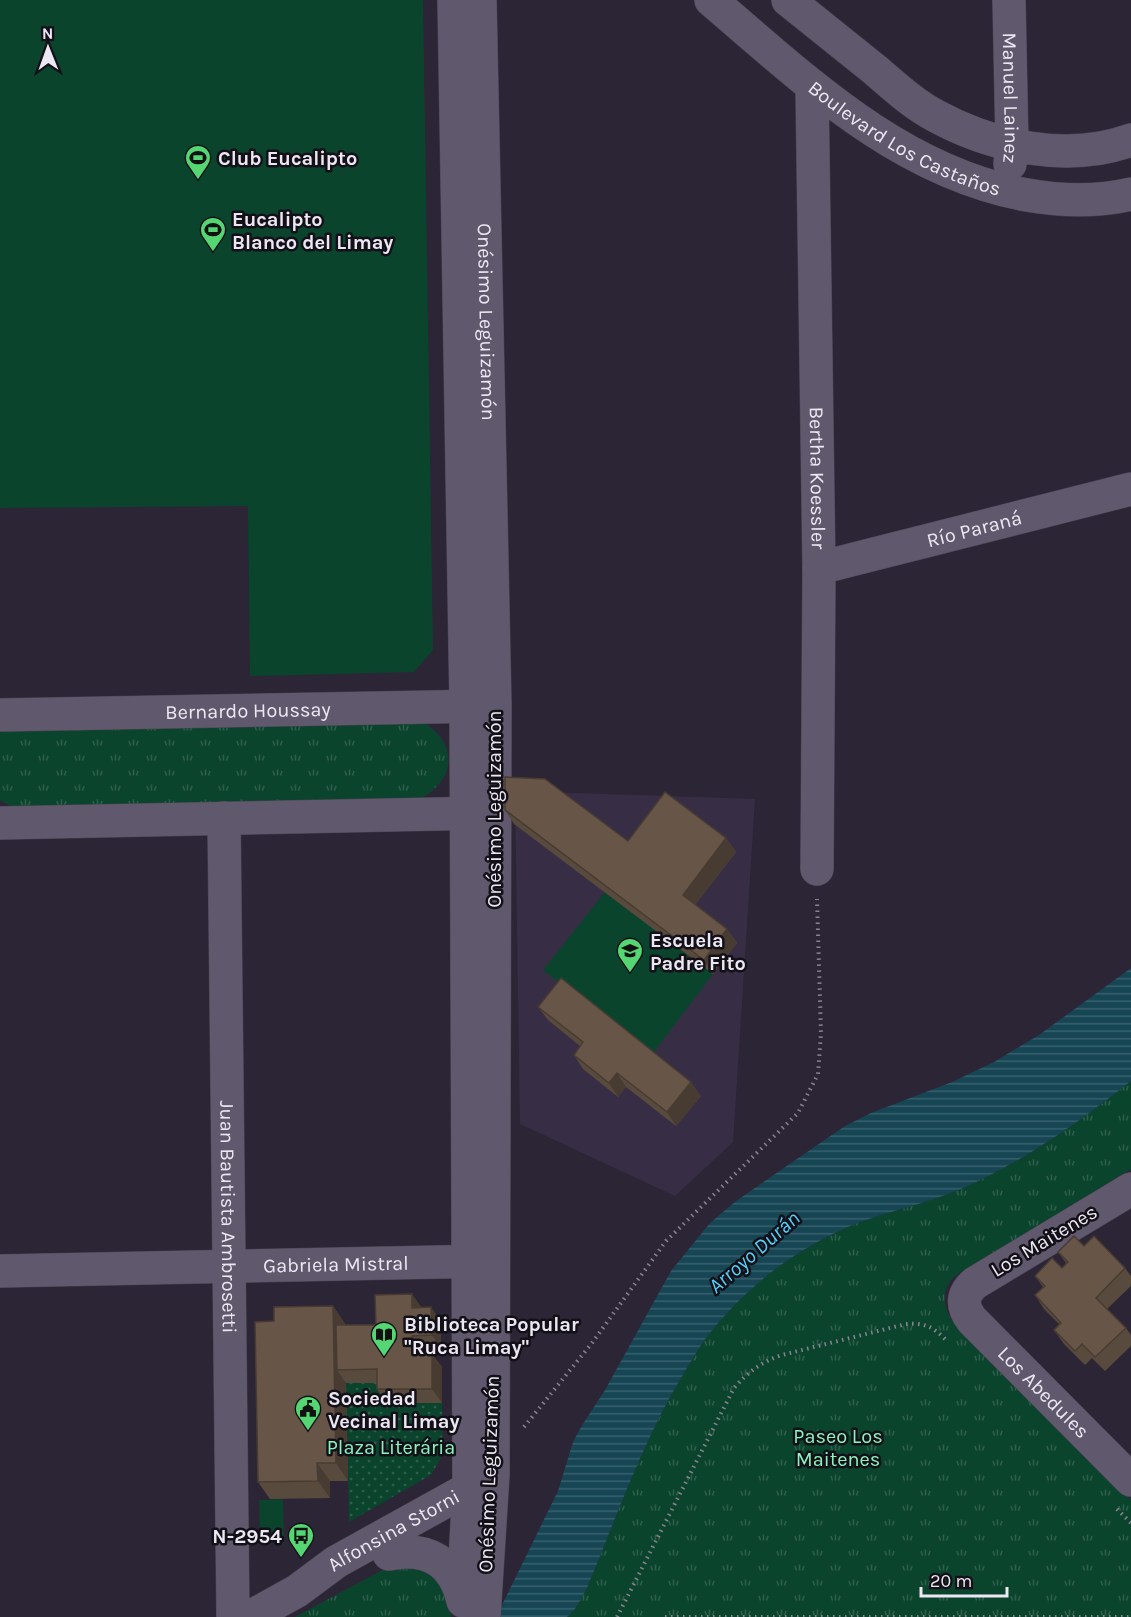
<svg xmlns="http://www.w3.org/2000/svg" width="1131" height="1617" viewBox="0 0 1131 1617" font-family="Karla,sans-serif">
  <defs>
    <pattern id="park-tufts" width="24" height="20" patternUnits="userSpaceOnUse" patternTransform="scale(1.5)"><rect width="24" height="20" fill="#0b442d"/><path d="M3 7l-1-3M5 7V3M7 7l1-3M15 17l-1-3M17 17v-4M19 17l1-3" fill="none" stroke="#2f5f4c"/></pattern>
    <pattern id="garden-dots" width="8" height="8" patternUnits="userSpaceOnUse" patternTransform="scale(1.5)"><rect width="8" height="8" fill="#0b442d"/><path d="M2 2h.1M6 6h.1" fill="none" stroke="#2f5f4c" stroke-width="1.8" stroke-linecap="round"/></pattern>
    <pattern id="water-rules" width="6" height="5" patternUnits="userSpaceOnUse" patternTransform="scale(1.5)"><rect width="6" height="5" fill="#164554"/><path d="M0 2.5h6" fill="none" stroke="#38606d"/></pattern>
  </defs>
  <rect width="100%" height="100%" fill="#2c2536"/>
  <path fill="#372e45" d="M515 791 755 799 733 1142 675 1196 520 1124Z"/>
  <path fill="#0b442d" d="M0 0H423L433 650 414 672 250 676 248 506 0 508Z
    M605 892 713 974 651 1056 543 970Z
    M283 1499 284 1543H260L259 1500Z"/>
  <path fill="url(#park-tufts)" d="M421 721C457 741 458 777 422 798L12 807 0 800V733L11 727Z
    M1131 1081V1169L955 1276C942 1288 942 1304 951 1319L1131 1500V1617H567L575 1609 587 1588C617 1516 643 1440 684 1373 691 1361 698 1349 706 1338 739 1295 782 1259 831 1235 873 1213 920 1207 963 1188 1025 1161 1079 1122 1131 1081Z
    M414 1561 450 1592 451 1617H295L388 1567Z"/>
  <path fill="url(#garden-dots)" d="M346 1383H386L387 1403H442L443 1454 431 1475 349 1522Z"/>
  <path fill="url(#water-rules)" d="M1131 968V1081C1079 1122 1025 1161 963 1188 920 1207 873 1213 831 1235 782 1259 739 1295 706 1338 698 1349 691 1361 684 1373 643 1440 617 1516 587 1588L575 1609 567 1617H499V1611L558 1491 573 1442 581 1427 605 1390 671 1271 710 1223 736 1201 845 1126 871 1113 952 1082 994 1062 1039 1035Z"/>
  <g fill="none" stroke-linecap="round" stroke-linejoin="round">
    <defs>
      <g id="minor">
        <path d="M454 0 466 706 469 1489 464 1576"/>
        <path id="s1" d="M480 0 495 705 493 1475 484 1617"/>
        <path id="s2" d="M711 0C806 81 900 172 1027 195 1061 201 1097 202 1131 194"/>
        <path d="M788 0C817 23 845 46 874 69 894 86 913 104 936 116 993 147 1068 163 1131 140"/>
        <path id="s3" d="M1009 0 1012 144 1010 164"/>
        <path id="s4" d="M812 86 819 568 817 869"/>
        <path id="s5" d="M819 568 1131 489"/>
        <path id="s6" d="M0 715 487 706"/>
        <path id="s7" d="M224 818 233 1617"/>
        <path d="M0 823 487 813"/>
        <path id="s8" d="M1131 1189 975 1283C961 1295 962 1307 972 1320L1131 1480"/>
        <path id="s9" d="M0 1271 489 1261"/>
        <path d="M389 1554C428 1546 454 1562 463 1601"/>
        <path id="s10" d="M250 1617 297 1591 336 1562 484 1480"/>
      </g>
    </defs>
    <use href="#minor" stroke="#484250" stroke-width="34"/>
    <path stroke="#898391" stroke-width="4" stroke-dasharray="1.5 4.5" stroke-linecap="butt" d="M524 1427 592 1343 666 1241 798 1113 818 1074 821 1033 817 899
      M1117 1509 1131 1523
      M617 1617 734 1388C748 1372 761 1362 782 1355L906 1324C924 1323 932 1326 945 1339
      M665 1617H1131"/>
    <use href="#minor" stroke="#60586c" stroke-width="33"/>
  </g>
  <path fill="#594a3e" d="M505 810 628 841 726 838 736 852 695 905 727 929 737 943 713 974 514 824Z
    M538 1007 701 1096 676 1126 626 1087 618 1097 583 1069 574 1055 580 1046 548 1020Z
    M1084 1246 1125 1268 1131 1276V1286L1107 1309 1126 1328 1131 1335V1346L1105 1371 1092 1358 1085 1365 1064 1344 1054 1330 1059 1324 1044 1309 1035 1295 1043 1287 1035 1276 1062 1268 1066 1263 1058 1252Z
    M333 1306 345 1324V1325H376L421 1307 441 1321V1349L422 1350V1354H432L442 1367V1403H386L377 1389V1383H346L348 1481H330V1498L270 1499 258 1482 274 1321Z"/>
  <path fill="#483c32" d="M726 838 736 852 692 909 683 895Z
    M727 929 737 943 713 974 704 960Z
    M617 1073 626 1087 618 1097 609 1083Z
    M691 1082 701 1096 676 1126 667 1112Z
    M412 1294 422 1308H412Z
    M333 1306 345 1324 346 1369 337 1370 346 1383 348 1481 336 1463Z
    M431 1307 441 1321V1349L432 1335Z
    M412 1336 422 1350V1367L412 1353Z
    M432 1354 442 1367V1403L432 1389Z
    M317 1463 330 1481V1498L318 1481Z"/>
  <path fill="#675648" stroke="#483c32" stroke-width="1.5" d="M505 777 545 779 628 841 665 792 726 838 683 895 727 929 704 960 505 810Z
    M561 978 691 1082 667 1112 617 1073 609 1083 574 1055 583 1042 538 1007Z
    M1074 1236 1084 1246 1094 1236 1125 1268 1096 1298 1126 1328 1095 1357 1082 1344 1075 1351 1054 1330 1061 1323 1035 1295 1045 1286 1035 1276 1052 1258 1062 1268 1068 1262 1058 1252Z
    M412 1294V1308L431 1307 432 1335 412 1336V1353L432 1354V1389H377V1369L337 1370 336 1325H376L375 1295Z
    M333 1306 336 1463H317L318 1481 258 1482 255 1322 274 1321V1307Z"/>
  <defs>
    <symbol id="stadium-pin" viewBox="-11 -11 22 30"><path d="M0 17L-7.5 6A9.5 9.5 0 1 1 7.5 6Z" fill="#54d672" stroke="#131018"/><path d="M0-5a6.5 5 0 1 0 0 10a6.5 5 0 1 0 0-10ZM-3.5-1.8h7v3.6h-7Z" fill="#111"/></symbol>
    <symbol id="school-pin" viewBox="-11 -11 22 30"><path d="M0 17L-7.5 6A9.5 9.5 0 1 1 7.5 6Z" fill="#54d672" stroke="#131018"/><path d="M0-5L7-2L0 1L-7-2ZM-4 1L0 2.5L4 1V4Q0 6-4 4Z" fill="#111"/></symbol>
    <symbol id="library-pin" viewBox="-11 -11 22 30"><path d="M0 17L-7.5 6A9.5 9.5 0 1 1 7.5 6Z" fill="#54d672" stroke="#131018"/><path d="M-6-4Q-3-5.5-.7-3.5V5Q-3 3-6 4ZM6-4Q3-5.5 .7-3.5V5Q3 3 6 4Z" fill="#111"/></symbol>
    <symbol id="civic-pin" viewBox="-11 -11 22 30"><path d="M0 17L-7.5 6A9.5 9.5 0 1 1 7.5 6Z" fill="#54d672" stroke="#131018"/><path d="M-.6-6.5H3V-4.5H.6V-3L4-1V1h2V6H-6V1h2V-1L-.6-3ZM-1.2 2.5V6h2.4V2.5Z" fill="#111"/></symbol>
    <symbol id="bus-pin" viewBox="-11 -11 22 30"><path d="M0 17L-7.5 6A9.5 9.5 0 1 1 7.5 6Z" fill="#54d672" stroke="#131018"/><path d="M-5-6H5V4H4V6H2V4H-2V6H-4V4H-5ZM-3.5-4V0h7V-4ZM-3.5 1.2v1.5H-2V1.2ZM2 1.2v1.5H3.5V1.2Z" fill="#111"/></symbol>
  </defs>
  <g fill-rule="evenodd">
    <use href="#stadium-pin" x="183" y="143" width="30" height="40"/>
    <use href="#stadium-pin" x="198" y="215" width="30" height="40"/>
    <use href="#school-pin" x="615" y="936" width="30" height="40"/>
    <use href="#library-pin" x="369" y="1320" width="30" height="40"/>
    <use href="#civic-pin" x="293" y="1394" width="30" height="40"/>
    <use href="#bus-pin" x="286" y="1521" width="30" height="40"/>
  </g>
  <g text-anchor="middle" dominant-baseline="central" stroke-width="5" stroke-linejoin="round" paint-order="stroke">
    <g font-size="20" fill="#ece8f3" stroke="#131018">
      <text stroke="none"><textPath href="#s3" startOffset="98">Manuel Lainez</textPath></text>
      <text stroke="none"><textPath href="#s2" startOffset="240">Boulevard Los Castaños</textPath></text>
      <text stroke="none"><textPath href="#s1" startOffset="322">Onésimo Leguizamón</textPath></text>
      <text stroke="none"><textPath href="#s4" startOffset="392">Bertha Koessler</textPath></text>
      <text stroke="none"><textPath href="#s5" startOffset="160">Río Paraná</textPath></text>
      <text stroke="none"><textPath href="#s6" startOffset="248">Bernardo Houssay</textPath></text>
      <text transform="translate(494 809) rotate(-90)">Onésimo Leguizamón</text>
      <text stroke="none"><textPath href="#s7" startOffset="399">Juan Bautista Ambrosetti</textPath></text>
      <text transform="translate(1044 1241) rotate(-31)">Los Maitenes</text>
      <text stroke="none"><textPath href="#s9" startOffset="336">Gabriela Mistral</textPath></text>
      <text stroke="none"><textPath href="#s8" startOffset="326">Los Abedules</textPath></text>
      <text transform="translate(489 1474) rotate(-88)">Onésimo Leguizamón</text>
      <text stroke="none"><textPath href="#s10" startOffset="168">Alfonsina Storni</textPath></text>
    </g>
    <g font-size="20" font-weight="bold" fill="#ece8f3" stroke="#131018" text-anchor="start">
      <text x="218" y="158">Club Eucalipto</text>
      <text x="232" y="219">Eucalipto<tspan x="232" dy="23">Blanco del Limay</tspan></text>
      <text x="650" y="940">Escuela<tspan x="650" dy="23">Padre Fito</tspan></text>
      <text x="404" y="1324">Biblioteca Popular<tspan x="404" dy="23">"Ruca Limay"</tspan></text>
      <text x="328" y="1398">Sociedad<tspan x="328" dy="23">Vecinal Limay</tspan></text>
      <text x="282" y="1536" text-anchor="end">N-2954</text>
    </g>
    <g font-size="20" fill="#8af4bf" stroke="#131018">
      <text x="838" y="1436">Paseo Los<tspan x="838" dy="23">Maitenes</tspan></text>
      <text x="391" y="1447">Plaza Literária</text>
    </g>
    <g font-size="21" font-style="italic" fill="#52d0fa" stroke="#131018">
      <text transform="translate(754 1252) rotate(-41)">Arroyo Durán</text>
    </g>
  </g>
  <g transform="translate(48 48) rotate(359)" stroke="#131018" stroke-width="4.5" paint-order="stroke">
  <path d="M0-4.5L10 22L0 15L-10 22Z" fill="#ece8f3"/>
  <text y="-9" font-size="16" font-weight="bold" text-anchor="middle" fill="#ece8f3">N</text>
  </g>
  <path d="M921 1587v9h86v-9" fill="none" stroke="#ece8f3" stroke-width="3"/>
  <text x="930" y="1587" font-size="18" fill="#ece8f3" stroke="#131018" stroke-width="4.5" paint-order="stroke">20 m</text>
</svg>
